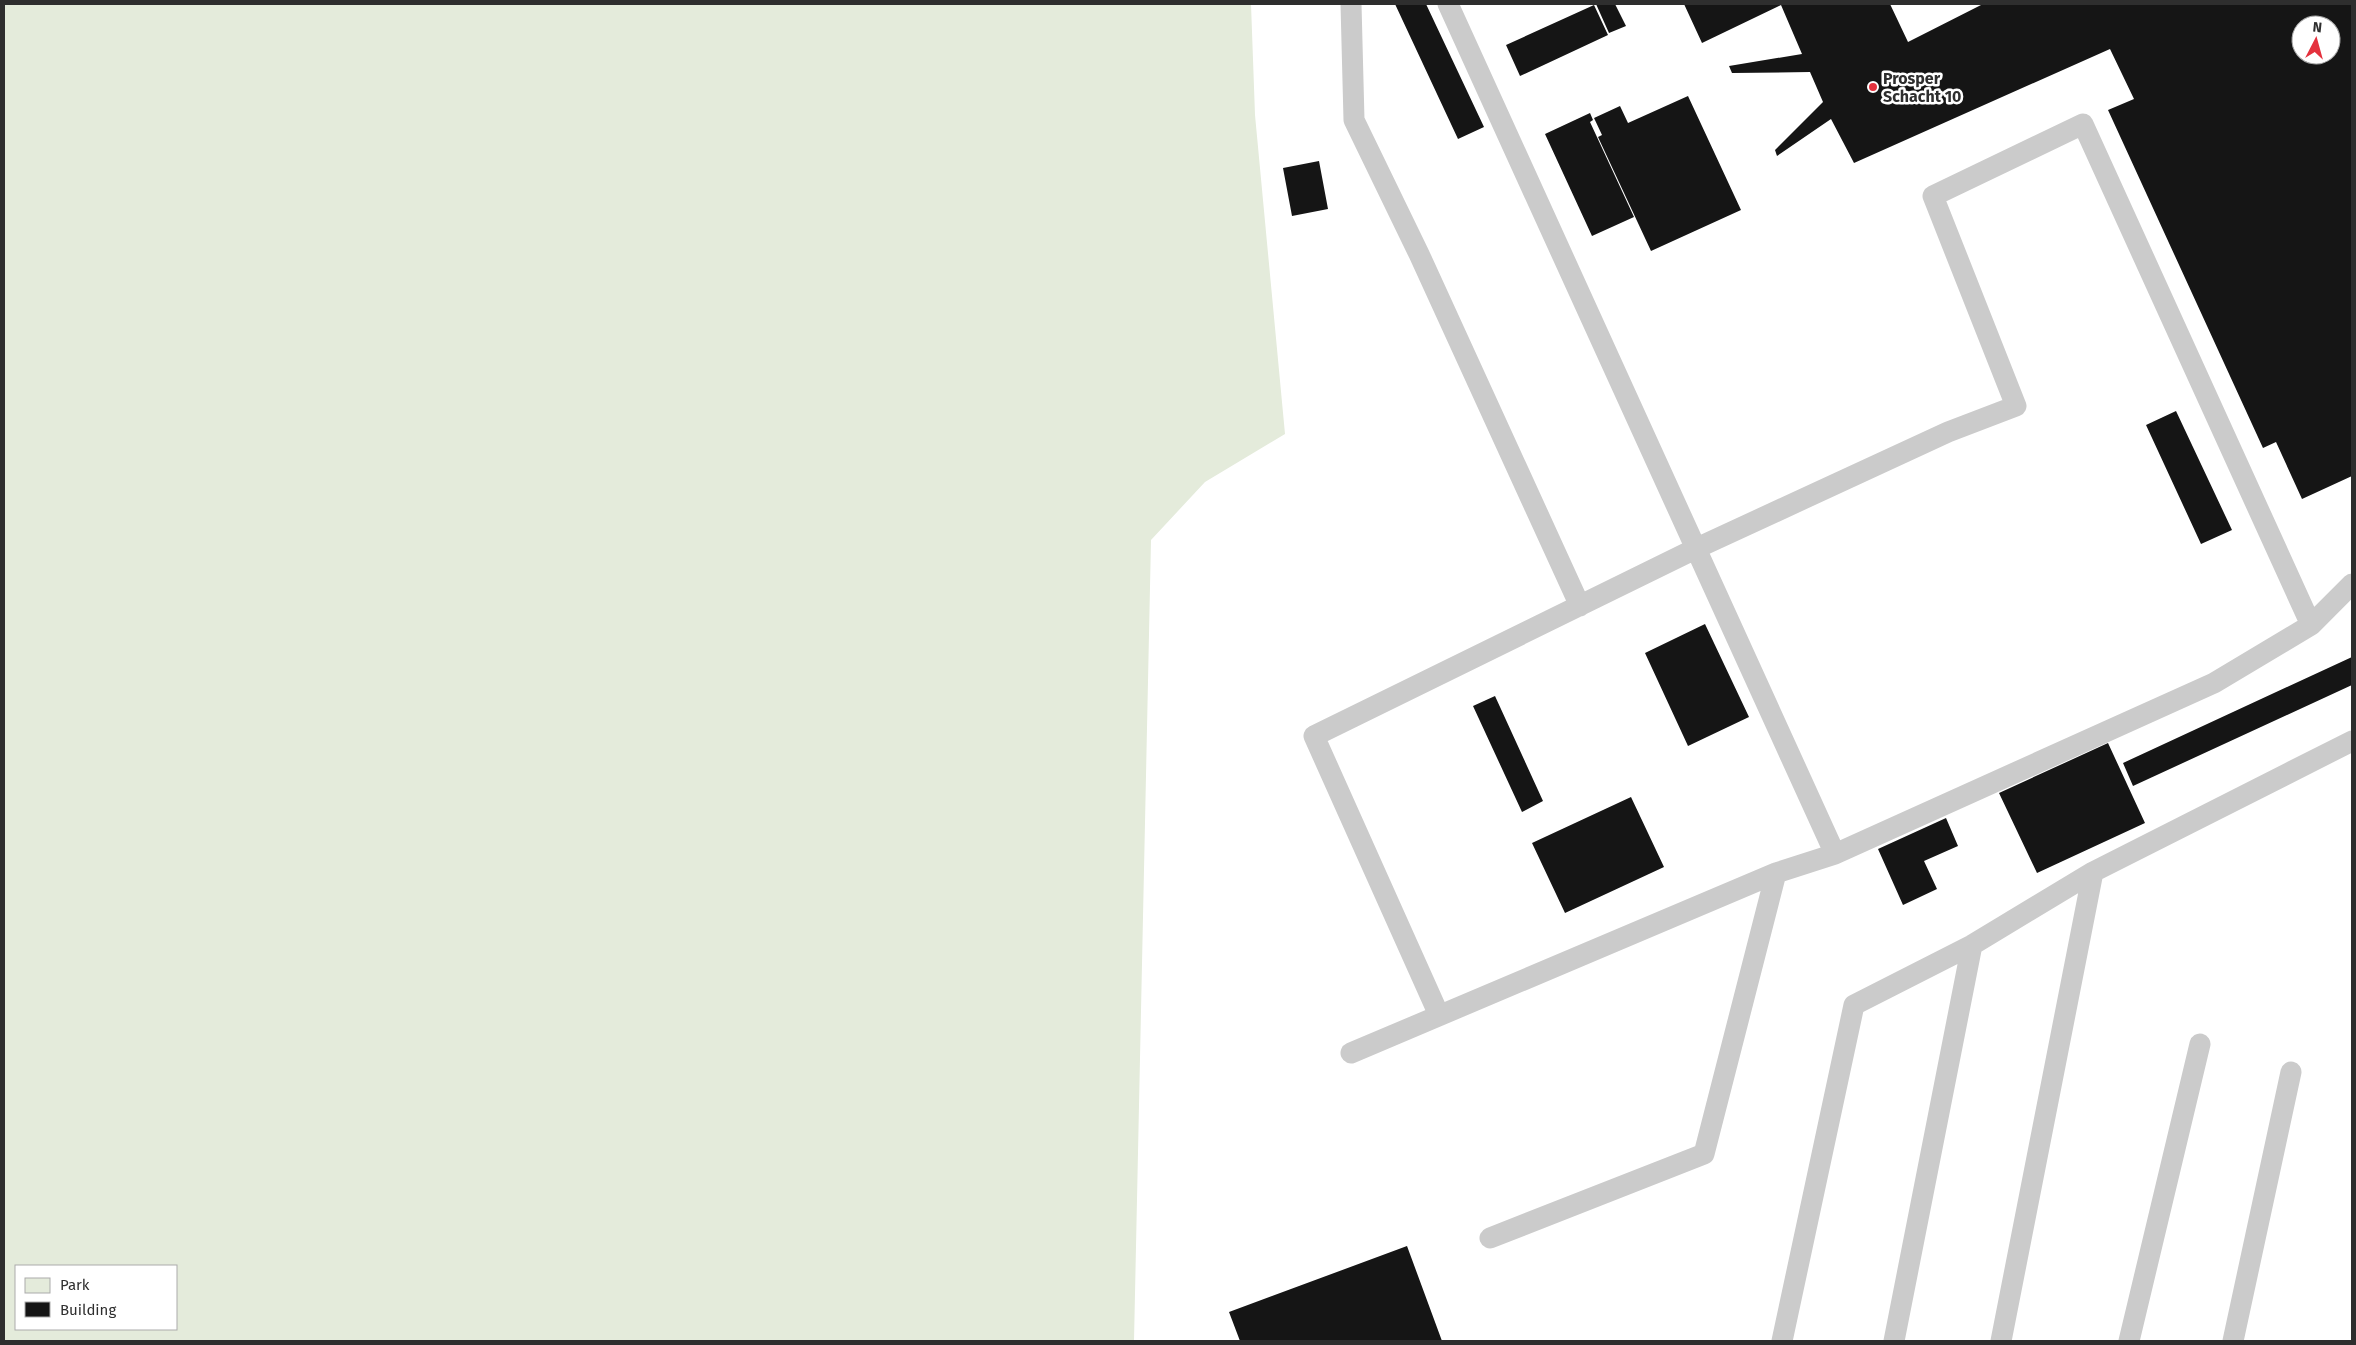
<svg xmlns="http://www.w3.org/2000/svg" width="2356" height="1345" viewBox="0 0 2356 1345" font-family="'Fira Sans',sans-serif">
  <rect width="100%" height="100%" fill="#fff"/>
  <path fill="#e4ebdb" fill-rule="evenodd" d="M4 4H1251L1255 115 1285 434 1205 482 1151 540 1134 1341H4ZM16 1266H176V1329H16Z"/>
  <path fill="#151515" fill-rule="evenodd" d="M1395 4H1426L1484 127 1458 139Z
    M1596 4H1615L1626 26 1609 33Z
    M1684 4H1890L1908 42 1983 4H2352V476L2302 499 2276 442 2263 448 2108 110 2134 99 2110 49 1854 163 1831 119 1777 156 1775 150 1823 102 1810 72 1732 73 1729 66 1802 54 1781 5 1702 43ZM2301 25H2331V55H2301Z
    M1594 5 1608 35 1520 76 1506 45Z
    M1688 96 1741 210 1651 251 1598 137 1602 135 1594 118 1620 106 1628 123Z
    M1590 113 1593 120 1590 122 1634 217 1592 236 1545 134Z
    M1319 161 1328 209 1292 216 1283 168Z
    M2176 411 2232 530 2201 544 2146 425Z
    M1705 624 1749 717 1688 746 1645 653Z
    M2352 657V685L2133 786 2123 763Z
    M1495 696 1543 801 1522 812 1473 706Z
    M2108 743 2145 823 2037 873 1999 793Z
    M1631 797 1664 867 1565 913 1532 843Z
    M1946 818 1958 846 1924 861 1937 889 1903 905 1878 849Z
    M1407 1246 1442 1341H1240L1229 1312Z"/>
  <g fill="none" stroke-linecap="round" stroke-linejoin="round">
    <path stroke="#cbcbcb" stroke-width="21" d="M1351 4 1354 120 1419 254 1580 606
      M1448 4 1835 854
      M1439 1015 1314 736 1697 548 1948 432 2016 406 1933 196 2083 124 2311 625
      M1351 1053 1776 873 1835 854 2214 683 2311 625 2352 584
      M1490 1238 1704 1154 1776 873
      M1782 1341 1854 1005 1972 945 2093 872 2352 741
      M1894 1341 1972 945
      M2001 1341 2093 872
      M2129 1341 2200 1044
      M2233 1341 2291 1072"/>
  </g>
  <circle fill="#e4313d" stroke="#fff" stroke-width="2" cx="1873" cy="87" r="5"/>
  <g text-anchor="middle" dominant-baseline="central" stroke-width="5" stroke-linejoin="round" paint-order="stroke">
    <g font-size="16" font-weight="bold" fill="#2e2e2e" stroke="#fff" text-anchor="start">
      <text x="1883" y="78">Prosper<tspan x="1883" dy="18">Schacht 10</tspan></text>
    </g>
  </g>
  <rect width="2356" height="1345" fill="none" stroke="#2e2e2e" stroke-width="10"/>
  <rect x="15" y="1265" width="162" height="65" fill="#ffffff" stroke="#ababab"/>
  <rect x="25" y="1278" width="25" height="15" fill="#e4ebdb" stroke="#ababab"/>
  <text x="60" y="1290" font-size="15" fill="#2e2e2e">Park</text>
  <rect x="25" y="1302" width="25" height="15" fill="#151515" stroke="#ababab"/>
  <text x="60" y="1315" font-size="15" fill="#2e2e2e">Building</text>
  <g transform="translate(2316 40) rotate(6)"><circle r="24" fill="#ffffff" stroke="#ababab"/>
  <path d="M0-4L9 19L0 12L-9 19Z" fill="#e4313d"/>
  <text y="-8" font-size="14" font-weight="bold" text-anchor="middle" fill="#2e2e2e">N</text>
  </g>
</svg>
